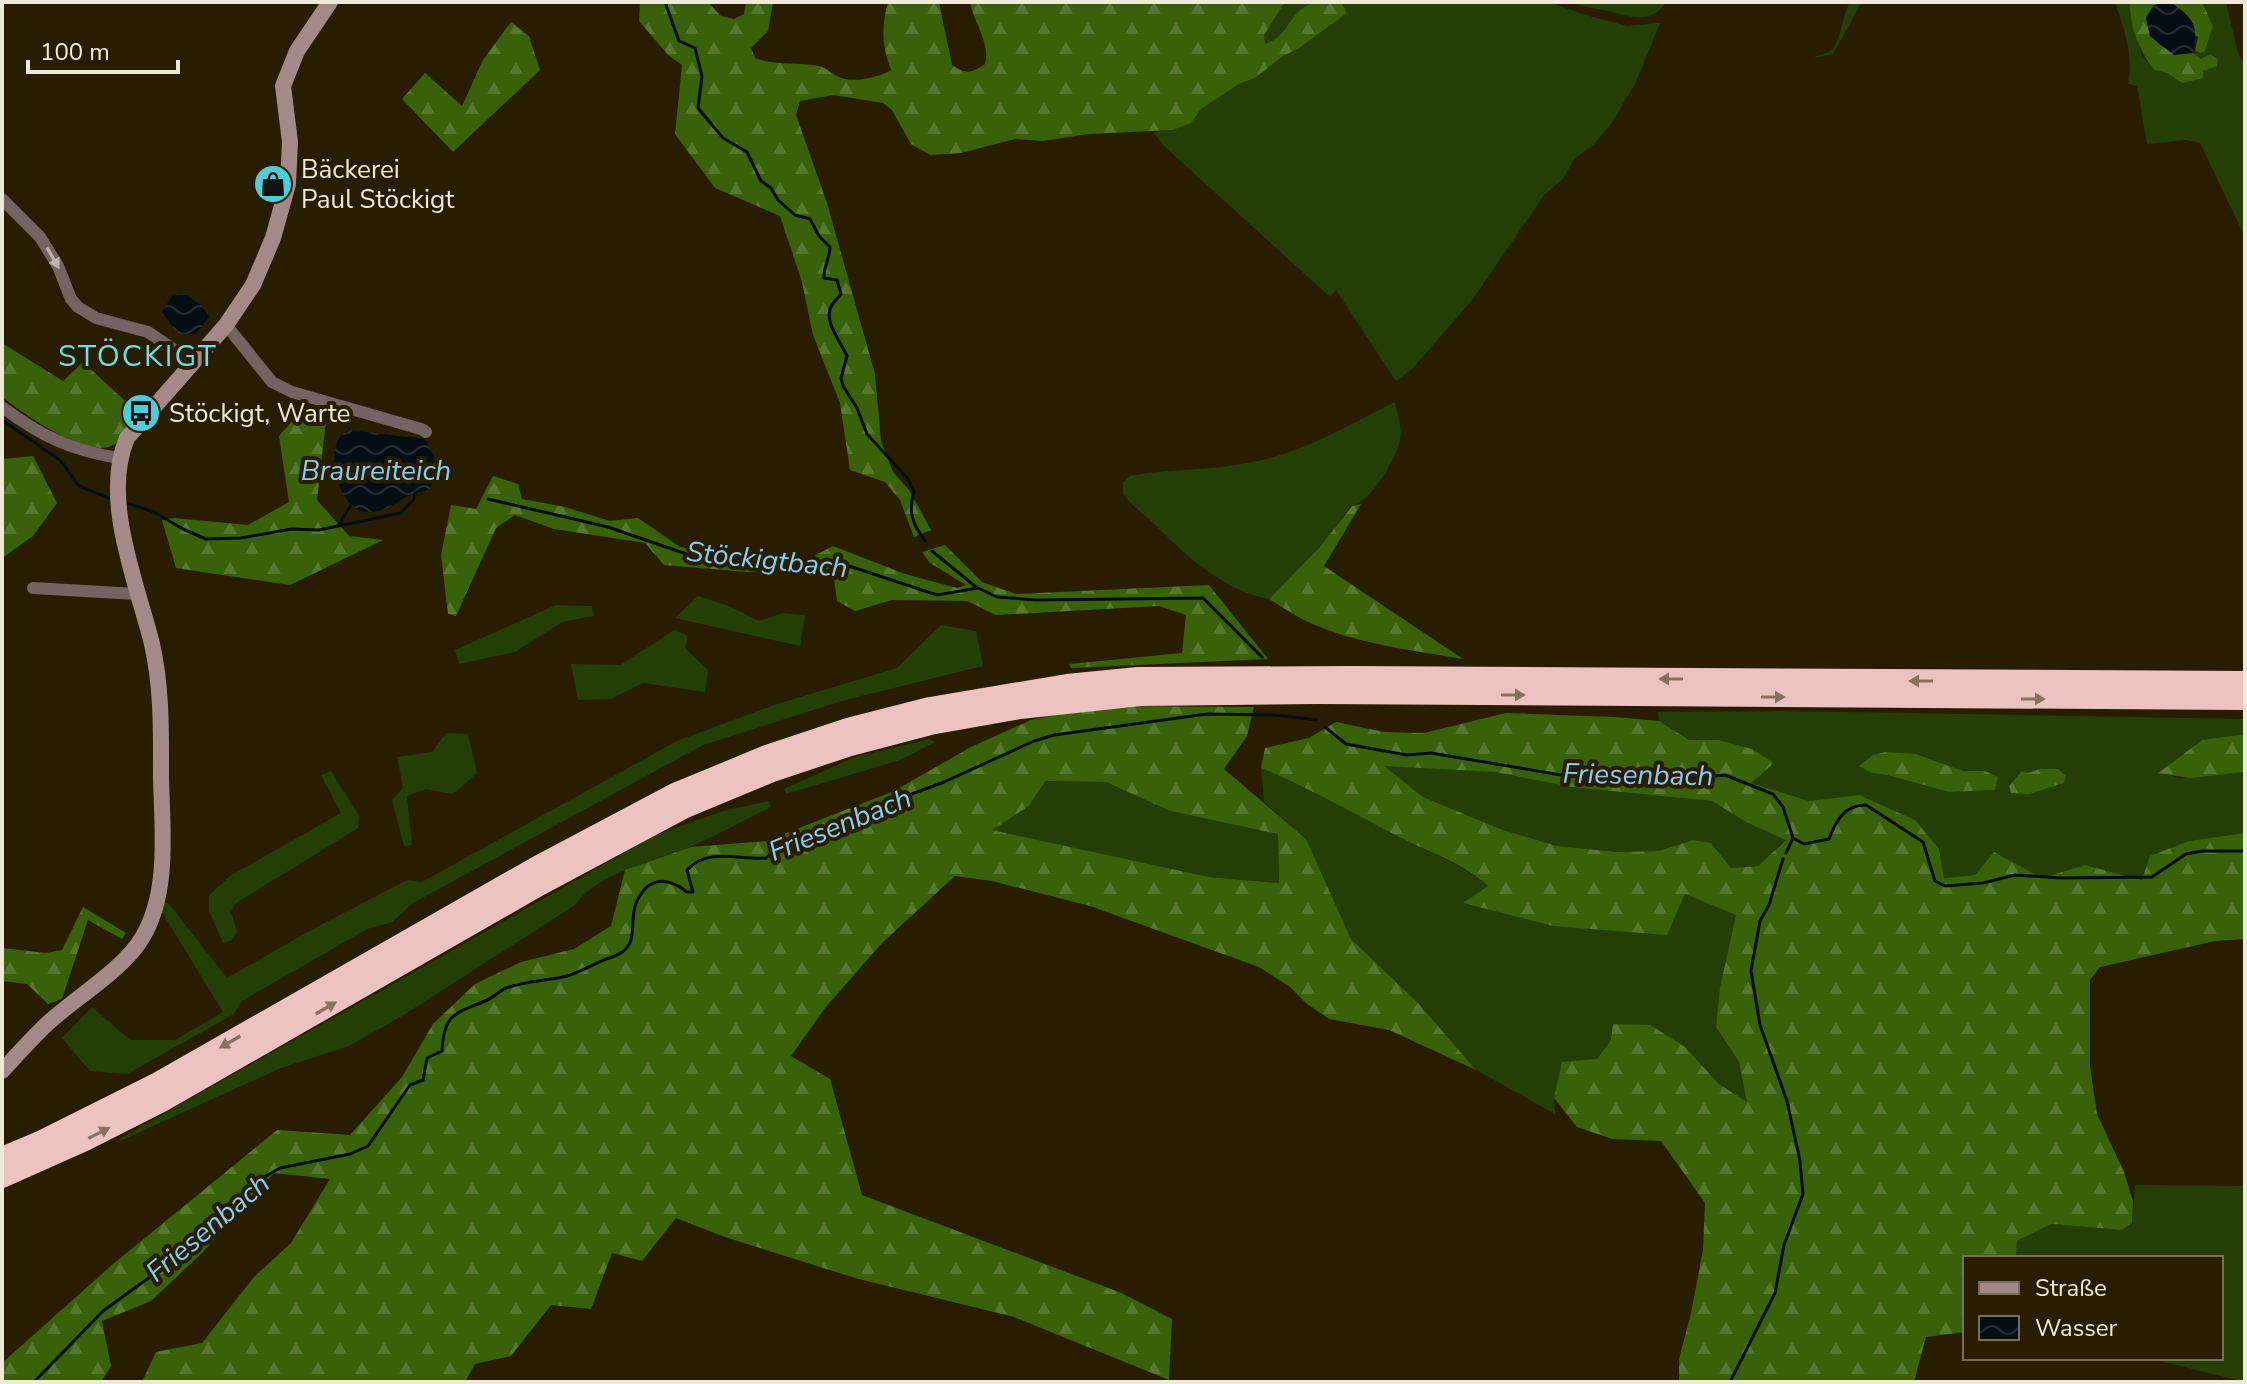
<svg xmlns="http://www.w3.org/2000/svg" width="2247" height="1384" viewBox="0 0 2247 1384" font-family="'Nunito Sans',sans-serif">
  <defs>
    <pattern id="forest-firs" width="22" height="20" patternUnits="userSpaceOnUse" patternTransform="scale(2)"><rect width="22" height="20" fill="#38610a"/><path d="M5 1l3.5 6h-7zM16 11l3.5 6h-7z" fill="#55782d"/></pattern>
    <pattern id="water-waves" width="16" height="10" patternUnits="userSpaceOnUse" patternTransform="scale(2)"><rect width="16" height="10" fill="#030d14"/><path d="M0 5q4-4 8 0t8 0" fill="none" stroke="#283035"/></pattern>
  </defs>
  <rect width="100%" height="100%" fill="#291d01"/>
  <path fill="#233f05" fill-rule="evenodd" d="M1285 2H1317C1290 12 1292 35 1265 44L1264 35Z
    M1341 2H1549L1582 14 1627 26 1660 23 1636 82 1611 124 1594 144 1574 159 1563 179 1544 195 1473 299 1412 369 1396 381 1336 290 1330 297 1165 147 1153 132 1173 130 1191 123 1201 109 1239 84 1255 78 1283 56 1298 49 1347 13Z
    M1570 2H1666C1651 26 1629 16 1608 11 1595 8 1582 7 1570 2Z
    M1850 2H1862L1833 54 1814 58C1819 54 1826 54 1831 50 1840 44 1843 14 1850 2Z
    M2115 2H2130V14L2142 55 2154 70 2167 73 2182 83 2209 68 2205 57 2201 59 2193 53 2205 51 2213 26 2202 2H2226L2238 53 2245 66V237L2200 143 2186 140 2147 144 2137 86 2128 84C2134 56 2124 29 2115 2Z
    M1395 402C1397 412 1401 424 1401 434 1399 455 1372 502 1351 506L1318 549 1269 599C1220 590 1184 553 1150 520 1141 512 1130 504 1123 494V482L1130 476C1171 468 1212 471 1253 462 1307 451 1346 426 1395 402Z
    M698 596 729 606 759 621 783 613 805 615 800 646 675 618Z
    M556 605 592 606 594 616 562 622 515 652 459 664 455 650Z
    M941 625 976 631 983 666 845 700 703 745 413 903 392 922 367 929 242 1001 234 1014 127 1074 90 1071 62 1038 92 1007 130 1040H175L223 1012 160 909 164 902 169 904 227 978 313 929 407 880 422 882 677 741 777 704 897 668Z
    M674 630 688 636 685 648 708 670 705 692 643 683 611 699 578 700 571 664 620 665Z
    M1785 711 2245 719V734L2202 740 2159 772 2179 778 2245 772V833L2189 841 2142 880 2085 865 2042 878 1994 852 1975 875 1944 878 1939 849 1859 795 1809 801 1750 783 1774 763 1689 740 1659 721 1658 712ZM1916 754 1963 771 1995 790 1949 792 1887 775 1872 773Z
    M446 733 468 734 477 773 453 794 426 789 407 796 412 845 404 846 392 800 403 788 397 757 432 752Z
    M929 739 935 742 900 760 786 794 784 789 855 757Z
    M1382 765 1495 772 1571 787 1712 801 1746 822 1786 839 1758 866 1731 868 1711 843 1693 840 1658 851 1618 852 1557 846 1503 830 1423 797Z
    M1261 768C1310 788 1354 814 1401 838 1431 853 1462 864 1488 886L1465 904 1505 912 1667 935 1685 894 1736 915 1720 987 1716 1027 1739 1062 1748 1103 1719 1084 1685 1047 1611 1040 1597 1059 1554 1098 1555 1114 1476 1070 1418 1003 1351 939 1306 839 1264 802Z
    M331 771 359 816 358 828 236 903 231 912 237 932 232 940 223 943 209 911V895L230 876 341 813 321 775Z
    M1044 781 1106 782 1170 811 1278 834 1279 883 1209 877 991 830 1029 806Z
    M769 801 771 807C745 820 719 834 692 846 655 862 599 871 575 905L402 1016 349 1046 281 1068 120 1141 119 1139 656 835 723 811Z
    M2135 1185 2245 1186V1382L2148 1358H2221V1258H2016L2017 1241 2051 1224 2123 1230 2132 1223Z"/>
  <path fill="url(#forest-firs)" fill-rule="evenodd" d="M640 2H708L721 16 734 19 744 14 746 2H773L768 31 751 48 755 58C775 66 798 62 819 66 827 68 833 75 841 78 856 83 879 77 891 70 882 46 881 27 888 2H939L952 65C966 75 972 73 985 64 991 43 973 22 970 2H1285L1264 35 1265 44C1288 36 1286 21 1303 8 1313 0 1329 2 1341 2L1347 13 1298 49 1283 56 1255 78 1239 84 1201 109 1191 123 1173 130 1088 134 1043 141 1015 139 961 153 930 155 911 144 892 110 883 103 833 95 800 101 796 115 827 203 875 374 881 441 893 472 909 490 931 530 914 537 900 500 885 482 850 470 840 403 813 335 802 282 780 216 715 188 675 134 682 65 668 55 639 21Z
    M2130 2H2202L2213 26 2205 51 2201 53 2195 51 2198 37 2154 5 2146 17C2152 45 2166 54 2193 53L2201 59 2210 54 2218 59 2217 66 2203 71V78L2182 83 2167 73 2154 70C2140 52 2129 26 2130 2Z
    M511 22 529 36 540 70 453 152 402 99 425 73 462 106 483 60Z
    M2 343 63 381 83 362 138 413C132 422 124 438 115 444 89 462 23 413 2 397Z
    M302 410 326 421 317 500 349 536 383 540 290 585 176 568 162 520 174 518 248 525 289 502 279 436Z
    M33 456 57 503 33 536 2 558V459Z
    M493 476 518 484 522 499 565 507 610 521 638 518 680 547 767 562 806 560 833 546 905 574 957 588 966 585 930 563 922 552 945 545 982 582 1016 594 1209 585 1268 659 1071 668 1069 664 1182 653 1186 615 1159 606 996 615 967 601 892 600 855 611 837 601 833 572H747L664 565 645 543 554 529 515 515 496 528 456 616 448 614 441 555 451 505 476 509Z
    M1361 504 1324 566 1463 659C1411 650 1355 644 1306 621 1293 615 1281 606 1269 599L1318 549 1352 506Z
    M1101 706 1254 707 1247 736 1224 769 1306 839 1351 939 1418 1003 1476 1070 1389 1030 1329 1019 1306 1003 1290 987 1259 967 1090 906 992 881 955 876 882 943 825 1008 791 1056 830 1079 862 1195 1119 1292 1172 1319 1169 1380 1014 1317 855 1278 725 1237 676 1218 642 1261 612 1253 591 1309 551 1305 511 1356 475 1364 465 1382H142L156 1352 202 1343 254 1277 291 1243 330 1179 274 1173 201 1254 151 1301 102 1321 111 1366 101 1382H2V1363L113 1264 277 1130 350 1135 402 1077 433 1024 475 984 521 962 574 949 611 926 625 870 691 847 766 841 894 791 971 747 1031 720ZM1045 781 1106 782 1170 811 1278 834 1279 883 1209 877 992 830 1029 806Z
    M1506 713 1615 717 1659 721 1689 740H1718L1752 749 1774 763 1751 783 1809 801 1859 795 1915 820 1939 849 1944 878 1975 875 1994 852 2042 878 2085 865 2142 880 2150 856 2189 841 2245 833V939L2215 941 2100 967 2090 980V1066L2097 1114 2124 1172 2133 1201 2132 1223 2122 1230 2051 1224 2017 1241 2016 1258H1965V1332L1926 1337 1914 1382H1679V1359L1691 1313 1703 1250 1705 1203 1661 1141 1612 1139 1577 1127 1554 1098 1562 1062 1597 1059 1611 1040 1613 1024 1650 1025 1685 1047 1719 1084 1747 1102 1739 1062 1716 1027 1720 987 1736 915 1685 894 1667 935 1553 926 1463 903 1488 886C1463 863 1431 853 1401 838 1354 814 1310 788 1261 768L1265 748 1309 738 1336 722 1384 732 1424 733ZM1384 766 1495 772 1571 787 1712 801 1746 822 1786 840 1758 866 1731 868 1711 843 1693 840 1658 851 1618 852 1557 846 1503 830 1423 797Z
    M2245 734V772L2190 778 2158 773 2202 740Z
    M1885 752 1916 754 1963 771H1985L1998 777 1995 790 1949 792 1887 775 1872 773 1859 766 1873 755Z
    M2040 769H2058L2066 776 2064 783 2029 794 2011 793 2009 786 2022 771 2028 773Z
    M83 907 126 933 122 939 88 920 62 999 48 1004 27 984 2 981V948L46 953 62 950Z"/>
  <path fill="url(#water-waves)" d="M2170 2C2194 18 2199 26 2193 53L2174 55 2150 36 2146 18 2154 5Z
    M185 294 202 306 209 317 196 334H178L162 312 172 296Z
    M349 430 425 439C436 458 439 468 430 489 424 492 418 492 412 494 395 502 380 518 359 510 336 501 322 441 349 430Z"/>
  <g fill="none" stroke-linecap="round" stroke-linejoin="round">
    <path stroke="#030d14" stroke-width="3" d="M665 2 679 41 695 48 702 76 698 108 723 138 747 152 761 181 771 188 778 200 795 215 810 219 819 236 830 247C830 258 823 268 824 278L837 280 841 294C838 298 834 301 832 305 822 320 841 342 847 356L841 378 843 386 857 408 867 434 908 479 914 491C908 512 912 523 925 541
      M2 420 61 461 79 486 114 500
      M488 499 608 527 692 556 800 565 834 561 937 595 978 588 997 597 1036 600 1203 598 1262 657
      M127 503 154 512 183 529 206 539 241 538 291 529 319 530 401 513 414 499 415 493
      M338 526 351 505
      M932 551 976 587
      M1325 727 1346 744 1407 755 1431 753 1561 775 1680 779 1725 775 1773 794 1783 807 1793 838 1804 844 1829 839C1836 821 1844 805 1866 805L1923 842 1935 881 1945 886 1983 883 2015 875 2061 878 2152 877 2186 854 2203 851H2245
      M1786 853 1793 838
      M34 1382 103 1311 186 1251 259 1180 280 1168 350 1154 368 1146 410 1085 423 1080 427 1058 442 1051C444 1013 455 1014 485 1001 493 998 499 991 506 988 525 981 547 981 567 976 582 972 596 962 612 957 643 947 627 921 637 901 649 876 668 877 687 892H693L687 870C708 847 738 860 766 858L777 848 826 835 866 818 893 801 944 782 1034 741 1054 735 1207 714 1276 715 1317 720
      M1730 1382 1775 1293 1784 1245 1803 1194 1800 1161 1787 1101 1760 1025 1751 971 1760 921 1769 905 1783 859"/>
    <path stroke="#736362" stroke-width="12" d="M2 199 40 237 58 266 71 299 78 307 96 318 148 332 192 362
      M226 325 272 382 292 392 421 429 426 432
      M2 407C41 436 70 450 118 458
      M33 588 136 594"/>
    <path stroke="#a48989" stroke-width="16" d="M2 1071C17 1055 32 1038 48 1023 75 998 124 969 142 938 170 892 162 828 161 777 161 732 162 688 152 644 137 583 101 499 127 438L226 325 253 285 273 238 288 184 290 142 283 86 297 51 330 2"/>
    <path stroke="#ecc3c1" stroke-width="22" d="M2 1158 42 1141 158 1083 539 866 675 794 767 756 848 729 930 708 1067 685 1138 678 1352 677 2245 682
      M2 1177 85 1140 162 1101 539 885 685 807 772 771 850 745 930 724 1020 708 1140 695 1317 693 2245 699"/>
  </g>
  <defs><path id="oneway-solid" d="M-6-.8H1V-3.2L6.5 0L1 3.2V.8H-6Z" transform="scale(2)"/></defs>
  <use fill="#beb3a9" href="#oneway-solid" transform="translate(53 258) rotate(60)"/>
  <g fill="#8a7061">
    <use href="#oneway-solid" transform="translate(1671 679) rotate(-180)"/>
    <use href="#oneway-solid" transform="translate(1921 681) rotate(-180)"/>
    <use href="#oneway-solid" transform="translate(1513 695)"/>
    <use href="#oneway-solid" transform="translate(1773 697)"/>
    <use href="#oneway-solid" transform="translate(2033 699)"/>
    <use href="#oneway-solid" transform="translate(326 1008) rotate(-30)"/>
    <use href="#oneway-solid" transform="translate(230 1042) rotate(150)"/>
    <use href="#oneway-solid" transform="translate(99 1133) rotate(-27)"/>
  </g>
  <defs>
    <symbol id="shop-disc" viewBox="-11 -11 22 22"><circle r="9.5" fill="#52cbd8" stroke="#291d01"/><path d="M-5-2.5h2.3a2.7 3.5 0 0 1 5.4 0H5L5.5 6h-11ZM-1.5-2.5h3a1.5 2.3 0 0 0-3 0Z" fill="#111"/></symbol>
    <symbol id="bus-disc" viewBox="-11 -11 22 22"><circle r="9.5" fill="#52cbd8" stroke="#291d01"/><path d="M-5-6H5V4H4V6H2V4H-2V6H-4V4H-5ZM-3.5-4V0h7V-4ZM-3.5 1.2v1.5H-2V1.2ZM2 1.2v1.5H3.5V1.2Z" fill="#111"/></symbol>
  </defs>
  <g fill-rule="evenodd">
    <use href="#shop-disc" x="251" y="162" width="44" height="44"/>
    <use href="#bus-disc" x="119" y="391" width="44" height="44"/>
  </g>
  <g text-anchor="middle" dominant-baseline="central" stroke-width="8" stroke-linejoin="round" paint-order="stroke">
    <g font-size="26" fill="#f0e9d8" stroke="#291d01" text-anchor="start">
      <text x="301" y="169">Bäckerei<tspan x="301" dy="30">Paul Stöckigt</tspan></text>
      <text x="169" y="413">Stöckigt, Warte</text>
    </g>
    <g font-size="28" font-style="italic" fill="#87ccf4" stroke="#291d01">
      <text x="376" y="471">Braureiteich</text>
      <text transform="translate(767 560) rotate(6)">Stöckigtbach</text>
      <text transform="translate(1638 775) rotate(1)">Friesenbach</text>
      <text transform="translate(840 825) rotate(-22)">Friesenbach</text>
      <text transform="translate(208 1228) rotate(-40)">Friesenbach</text>
    </g>
    <g font-size="30" letter-spacing="2" fill="#71dce7" stroke="#291d01">
      <text x="138" y="356">STÖCKIGT</text>
    </g>
  </g>
  <rect width="2247" height="1384" fill="none" stroke="#f0e9d8" stroke-width="8"/>
  <rect x="1963" y="1256" width="260" height="104" fill="#291d01" stroke="#796f57" stroke-width="2"/>
  <rect x="1979" y="1282" width="40" height="12" fill="#a48989" stroke="#796f57" stroke-width="2"/>
  <text x="2035" y="1296" font-size="24" fill="#f0e9d8">Straße</text>
  <rect x="1979" y="1316" width="40" height="24" fill="url(#water-waves)" stroke="#796f57" stroke-width="2"/>
  <text x="2035" y="1336" font-size="24" fill="#f0e9d8">Wasser</text>
  <path d="M28 60v12h150v-12" fill="none" stroke="#f0e9d8" stroke-width="4"/>
  <text x="40" y="60" font-size="24" fill="#f0e9d8" stroke="#291d01" stroke-width="6" paint-order="stroke">100 m</text>
</svg>
